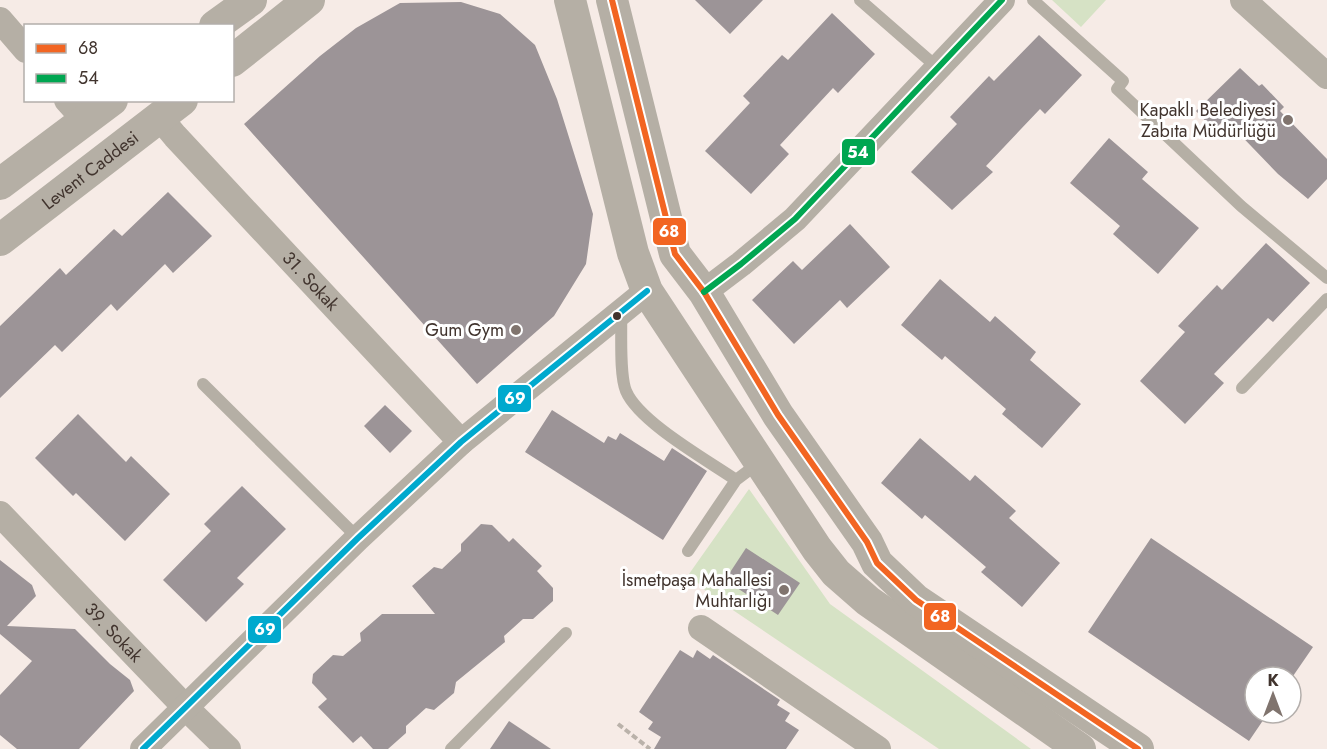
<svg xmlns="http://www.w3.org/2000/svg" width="1327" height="749" viewBox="0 0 1327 749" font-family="Jost,sans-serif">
  <rect width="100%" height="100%" fill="#f6ebe6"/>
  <path fill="#d6e2c5" d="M1052 0H1106L1081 27Z
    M749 489 830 604 1031 749H939L709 594 689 574Z"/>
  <path fill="#9c9497" d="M695 0H763L730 34Z
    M461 2 500 14 535 45 557 99 593 214 586 264 554 316 477 384 244 124 320 56 356 28 400 3Z
    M832 13 875 54 838 93 833 88 780 145 789 154 751 194 705 151 750 103 743 96 782 55 788 60Z
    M1039 35 1082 75 1045 114 1040 109 986 166 993 172 952 210 911 172 957 124 950 117 989 76 994 81Z
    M1240 68 1259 86 1262 84 1284 107 1280 111 1327 159V179L1308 199 1278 174 1225 119 1214 130 1196 111Z
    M1109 138 1148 172 1142 179 1199 228 1158 274 1113 234 1120 226 1070 183Z
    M168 192 212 236 173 273 165 264 117 311 111 304 62 352 55 345 0 398V326L60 268 66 275 114 229 122 236Z
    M850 224 890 267 847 308 840 300 794 344 752 300 793 261 802 270Z
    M1266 243 1310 283 1273 322 1268 318 1214 374 1224 383 1185 424 1140 381 1185 332 1178 326 1217 285 1222 290Z
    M940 279 990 322 995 316 1036 352 1030 360 1081 404 1042 448 1002 414 1006 409 945 356 942 360 901 325Z
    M385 405 412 431 390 453 364 426Z
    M552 410 604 443 608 436 616 440 620 433 664 461 672 448 707 471 663 540 525 452Z
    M78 414 126 462 131 456 170 494 125 541 76 493 73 496 35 458Z
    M920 438 970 481 975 475 1016 511 1009 518 1060 563 1022 607 981 572 986 567 925 515 922 519 881 483Z
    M242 486 286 529 237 578 244 584 206 622 163 580 211 531 204 524Z
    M481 524 492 525 509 542 513 538 542 566 537 571 553 588V601L533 619H523L504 636 505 642 456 682 454 693 434 710 426 708 406 726V733L388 749H373L361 736 353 743 318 707 327 699 312 683 313 674 333 655 343 656 361 641 360 633 382 614H435L412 586 434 567 442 569 461 551V544Z
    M1151 538 1313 647 1291 679V677H1255V713H1268L1249 741 1088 632Z
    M746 548 800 583 778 615 725 580Z
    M0 560 32 585 36 596 7 626 75 629 110 664 130 680 134 691 79 749H17L0 735V695L32 661 0 634Z
    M680 650 693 658 697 650 710 659 713 655 780 700 777 705 790 713 785 721 799 730 786 749H654L661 737 648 729 653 722 639 712Z
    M509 721 551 749H490Z"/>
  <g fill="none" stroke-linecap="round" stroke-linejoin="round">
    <path stroke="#bab2aa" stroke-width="4" stroke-dasharray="6 3" stroke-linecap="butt" d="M618 724 650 749"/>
    <path stroke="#b5afa5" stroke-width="12" d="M860 0 938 68
      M1033 0 1123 81 1117 89 1241 206 1327 278
      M621 313C622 333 619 374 626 391 639 422 707 460 736 480
      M203 384 358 538
      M1242 388 1327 299
      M688 551 736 480 760 462
      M451 749 566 633"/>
    <g stroke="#b5afa5" stroke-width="26">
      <path d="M1243 0 1327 76"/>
      <path d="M0 20 26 50"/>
      <path d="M67 100 85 120"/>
      <path id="s1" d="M160 118 175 136 461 442"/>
      <path d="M704 292 741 264 795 219 1002 0"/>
      <path id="s2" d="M0 514 185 707 228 749"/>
      <path d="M701 628 878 749"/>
      <path d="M143 749 358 538 461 442 647 291"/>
    </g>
    <g stroke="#b5afa5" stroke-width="32">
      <path d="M570 0 633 253 647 291 817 549 836 573 868 601 1080 749"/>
      <path d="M612 0 675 254 704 292 778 415 867 542 877 563 916 600 1138 749"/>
      <path d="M215 26 251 0"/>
      <path d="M232 61 309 0"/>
      <path d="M0 184 112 100"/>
      <path id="s3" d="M0 240 182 100"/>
    </g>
    <defs>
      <path id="bus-1" d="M612 0 675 254 704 292 778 415 867 542 877 563 916 600 1138 749"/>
      <path id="bus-2" d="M704 292 741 264 795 219 1002 0"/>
      <path id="bus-3" d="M143 749 358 538 461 442 647 291"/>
    </defs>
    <use href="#bus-1" stroke="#fff" stroke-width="10"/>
    <use href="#bus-2" stroke="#fff" stroke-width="10"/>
    <use href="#bus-3" stroke="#fff" stroke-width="10"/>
    <use href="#bus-1" stroke="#f26522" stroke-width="6"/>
    <use href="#bus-2" stroke="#00a651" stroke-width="6"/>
    <use href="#bus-3" stroke="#00a9ce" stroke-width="6"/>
  </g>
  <g fill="#80746e" stroke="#fff" stroke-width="2">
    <circle cx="1288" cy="120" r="6"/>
    <circle cx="516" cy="330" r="6"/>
    <circle cx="784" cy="590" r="6"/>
  </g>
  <circle fill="#41342e" stroke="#fff" stroke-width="2" cx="617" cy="316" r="5"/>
  <g text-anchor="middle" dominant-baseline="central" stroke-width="6" stroke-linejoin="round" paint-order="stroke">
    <g font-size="18" fill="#41342e" stroke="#fff" text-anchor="end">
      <text x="1276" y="110">Kapaklı Belediyesi<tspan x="1276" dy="21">Zabıta Müdürlüğü</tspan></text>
      <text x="504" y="330">Gum Gym</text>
      <text x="772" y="580">İsmetpaşa Mahallesi<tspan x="772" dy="21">Muhtarlığı</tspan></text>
    </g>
    <g font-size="18" fill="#41342e" stroke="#fff">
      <text stroke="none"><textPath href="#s3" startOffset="114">Levent Caddesi</textPath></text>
      <text stroke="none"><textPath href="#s1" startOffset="222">31. Sokak</textPath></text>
      <text stroke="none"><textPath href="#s2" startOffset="164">39. Sokak</textPath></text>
    </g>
  </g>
  <g stroke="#fff" stroke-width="2">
    <rect x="841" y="138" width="35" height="28" rx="6" fill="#00a651"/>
    <rect x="652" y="217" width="35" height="29" rx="6" fill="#f26522"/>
    <rect x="497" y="384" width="35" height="29" rx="6" fill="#00a9ce"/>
    <rect x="923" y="602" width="34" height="29" rx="6" fill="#f26522"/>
    <rect x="247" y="615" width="35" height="29" rx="6" fill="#00a9ce"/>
  </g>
  <g font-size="16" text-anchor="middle" font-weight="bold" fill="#fff">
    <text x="858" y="158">54</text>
    <text x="669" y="237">68</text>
    <text x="515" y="404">69</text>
    <text x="940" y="622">68</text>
    <text x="265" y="635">69</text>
  </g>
  <rect x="24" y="24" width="210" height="78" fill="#ffffff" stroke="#b3aeab" stroke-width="1.5"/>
  <rect x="36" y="44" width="30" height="9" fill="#f26522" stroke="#b3aeab" stroke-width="1.5"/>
  <text x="78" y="54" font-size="18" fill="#41342e">68</text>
  <rect x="36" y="74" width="30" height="9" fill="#00a651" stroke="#b3aeab" stroke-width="1.5"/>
  <text x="78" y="84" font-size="18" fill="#41342e">54</text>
  <g transform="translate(1273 695)"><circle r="28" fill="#ffffff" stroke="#b3aeab" stroke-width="1.5"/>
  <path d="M0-4.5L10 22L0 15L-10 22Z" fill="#80746e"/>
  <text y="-9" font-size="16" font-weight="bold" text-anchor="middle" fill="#41342e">K</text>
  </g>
</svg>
